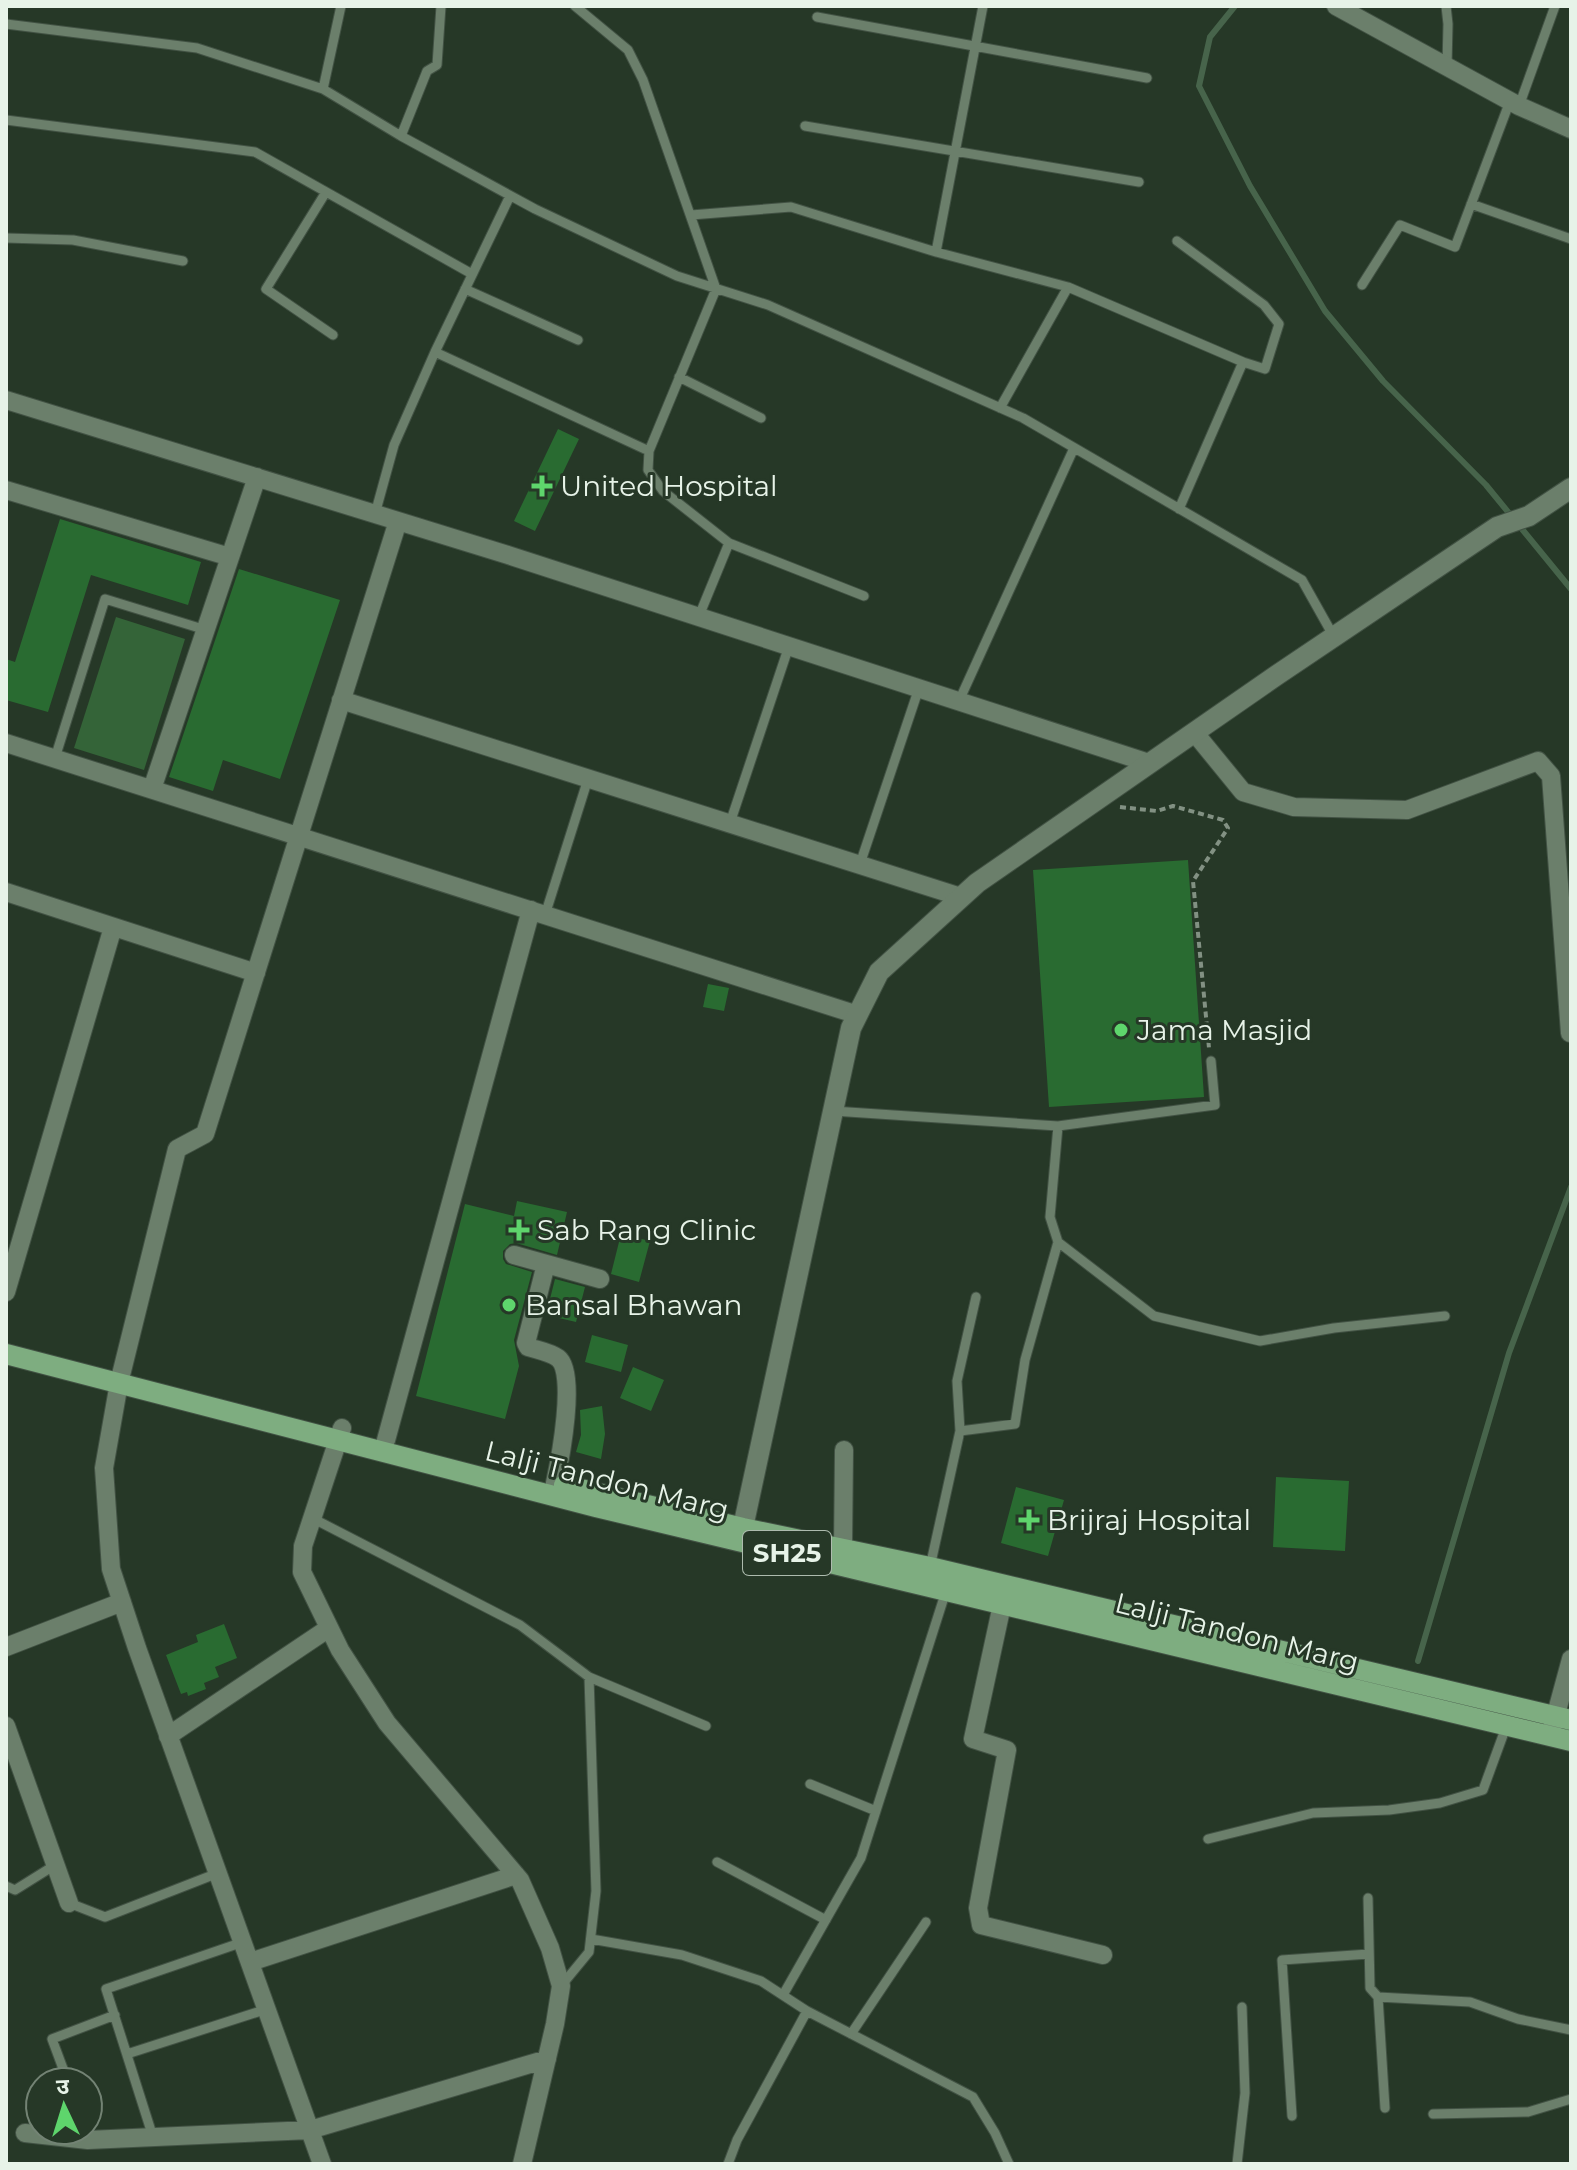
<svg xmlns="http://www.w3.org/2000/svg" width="1577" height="2170" viewBox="0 0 1577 2170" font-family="Montserrat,'Noto Sans Devanagari',sans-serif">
  <rect width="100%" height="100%" fill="#263827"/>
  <path fill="#346438" d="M116 617 185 639 144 770 74 748Z"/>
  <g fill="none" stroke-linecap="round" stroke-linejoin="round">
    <path stroke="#47644b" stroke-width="6" d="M1235 6 1210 37 1199 86 1250 186 1325 311 1383 381 1486 485 1571 589
      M1418 1661 1509 1353 1571 1187"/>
  </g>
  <path fill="#296b31" d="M558 429 579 439 535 531 514 521Z
    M60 519 201 562 188 605 91 575 48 712 6 700V659L15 662Z
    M239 569 340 600 280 779 223 760 213 791 169 777Z
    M1188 860 1204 1097 1049 1107 1033 870Z
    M708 984 729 988 724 1011 703 1007Z
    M517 1201 567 1212 557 1255 516 1243 510 1244 503 1251V1259L506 1264 532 1272 514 1340 519 1366 505 1419 416 1396 465 1204 514 1216Z
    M621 1234 650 1241 639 1282 611 1274Z
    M555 1279 585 1287 576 1322 546 1315Z
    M592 1335 628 1345 621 1372 585 1362Z
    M633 1367 664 1380 651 1411 620 1398Z
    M602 1406 605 1434 601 1459 576 1452 581 1435 580 1410Z
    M1276 1477 1349 1481 1345 1551 1273 1547Z
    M1016 1487 1064 1500 1048 1556 1001 1543Z
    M224 1624 237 1658 215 1667 219 1677 204 1683 206 1689 188 1696 187 1692 181 1694 166 1655 198 1642 196 1635Z"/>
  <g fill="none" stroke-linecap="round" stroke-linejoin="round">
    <defs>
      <path id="lane" d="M575 6 628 50 643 80 716 289 649 451 648 470 663 491 729 543 699 616
        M1446 6 1448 24 1447 66
        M817 17 1147 78
        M6 24 197 48 323 89 401 136 535 209 677 276 768 305 1023 418 1302 580 1334 637
        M323 89 341 6
        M1519 106 1555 6
        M6 120 255 152 472 274
        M805 126 1139 182
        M401 136 427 71 437 65 441 6
        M326 192 266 289 333 335
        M1471 204 1571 239
        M691 215 791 207 936 252 1068 287 1243 362 1179 509
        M6 238 73 240 183 261
        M1177 241 1264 305 1279 324 1265 369 1243 362
        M936 252 983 6
        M1362 285 1400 225 1455 247 1510 101
        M465 289 578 340
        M435 352 649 451
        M679 377 761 418
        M1000 408 1068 287
        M375 514 394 445 435 352 510 196
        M729 543 864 596
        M959 701 1074 448
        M55 758 105 599 206 630
        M730 823 789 646
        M860 864 919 688
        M545 915 588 779
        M833 1111 1058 1126 1050 1217 1058 1242 1154 1316 1260 1341 1334 1328 1445 1316
        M1058 1126 1215 1105 1211 1061
        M960 1431 1015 1424 1025 1360 1058 1242
        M312 1518 520 1625 589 1677 596 1891 589 1952 561 1986
        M930 1567 960 1431 957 1381 976 1297
        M589 1677 706 1726
        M810 1784 876 1811
        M1208 1839 1313 1813 1389 1810 1440 1803 1483 1790 1506 1727
        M717 1862 826 1920
        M6 1886 15 1890 55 1865
        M1368 1898 1370 1988 1378 1997
        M69 1903 105 1917 218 1873
        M591 1939 682 1955 761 1981 807 2011 973 2097 995 2133 1009 2164
        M783 1995 861 1858 946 1591
        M851 2034 926 1922
        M127 2054 267 2009
        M68 2082 52 2039 115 2015
        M1385 2108 1378 1997 1470 2002 1518 2019 1571 2030
        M1433 2114 1528 2112 1571 2099
        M1292 2116 1282 1960 1369 1954
        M153 2137 106 1989 243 1942
        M728 2164 737 2140 807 2011
        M1237 2164 1245 2093 1242 2007"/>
      <path id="street" d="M1336 6 1519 106 1571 129
        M6 400 508 555 1149 763
        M6 490 230 557
        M341 700 961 897
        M1194 732 1243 792 1294 807 1407 810 1538 761 1551 776 1570 1033
        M6 743 858 1015
        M152 789 257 477
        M6 892 256 973
        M514 1255 600 1279
        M546 1264 526 1343 528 1347C537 1350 550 1352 558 1358 577 1372 560 1460 555 1483
        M6 1292 113 927
        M342 1428 303 1546 302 1572 340 1650 387 1723 520 1880 550 1948 561 1986 555 2024 522 2164
        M386 1440 531 910
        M843 1549 844 1450
        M1002 1605 973 1739 1007 1750 978 1908 981 1925 1103 1955
        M6 1647 122 1602
        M6 1726 69 1903
        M1552 1729 1571 1659
        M168 1736 329 1628
        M250 1962 516 1875
        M25 2133 88 2140 310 2130 547 2059
        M322 2164 137 1648 111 1569 104 1468 119 1383 177 1149 205 1134 398 521"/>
      <path id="secondary" d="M740 1541 851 1028 879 972 977 883 1277 675 1497 527 1529 516 1571 488"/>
      <path id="primary" d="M6 1354 596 1507 1571 1741
        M564 1485 743 1528 930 1567 1571 1720"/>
    </defs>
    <use href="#lane" stroke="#425244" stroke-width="11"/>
    <use href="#street" stroke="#425244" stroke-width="20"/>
    <use href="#secondary" stroke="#425244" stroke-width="22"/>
    <use href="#primary" stroke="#425244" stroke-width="22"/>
    <path stroke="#829183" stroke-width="4" stroke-dasharray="6 4" stroke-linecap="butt" d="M1120 807 1157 811 1173 806 1223 820 1228 828 1193 881 1209 1048"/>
    <use href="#lane" stroke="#6b7f6b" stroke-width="9"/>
    <use href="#street" stroke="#6b7f6b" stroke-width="18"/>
    <use href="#secondary" stroke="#6b7f6b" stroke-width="20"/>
    <use href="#primary" stroke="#7ead80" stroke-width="20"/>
  </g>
  <g fill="#5ed56c" stroke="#263827" stroke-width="3">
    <path d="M538 474h8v8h8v8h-8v8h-8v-8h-8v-8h8z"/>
    <circle cx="1121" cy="1030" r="8"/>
    <path d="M515 1218h8v8h8v8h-8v8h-8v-8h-8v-8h8z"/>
    <circle cx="509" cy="1305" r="8"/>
    <path d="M1025 1508h8v8h8v8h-8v8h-8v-8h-8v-8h8z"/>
  </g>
  <g text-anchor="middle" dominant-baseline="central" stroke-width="6" stroke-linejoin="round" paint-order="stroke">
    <rect fill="#263827" stroke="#adbbae" stroke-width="2" x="743" y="1531" width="88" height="44" rx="6"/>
    <g font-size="26" font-weight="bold" fill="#e7f3e8">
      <text x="787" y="1553">SH25</text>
    </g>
    <g font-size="28" fill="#e7f3e8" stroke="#263827" text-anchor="start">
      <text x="560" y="486">United Hospital</text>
      <text x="1137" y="1030">Jama Masjid</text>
      <text x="537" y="1230">Sab Rang Clinic</text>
      <text x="525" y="1305">Bansal Bhawan</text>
      <text x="1047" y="1520">Brijraj Hospital</text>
    </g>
    <g font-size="28" fill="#e7f3e8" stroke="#263827">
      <text transform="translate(607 1480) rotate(14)">Lalji Tandon Marg</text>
      <text transform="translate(1237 1632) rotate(14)">Lalji Tandon Marg</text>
    </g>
  </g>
  <rect width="1577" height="2170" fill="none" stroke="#e7f3e8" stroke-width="16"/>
  <g transform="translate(64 2106) rotate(356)"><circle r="38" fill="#263827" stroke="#738374" stroke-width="2"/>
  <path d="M0-6L14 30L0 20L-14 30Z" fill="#5ed56c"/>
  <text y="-12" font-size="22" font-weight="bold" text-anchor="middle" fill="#e7f3e8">उ</text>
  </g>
</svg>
